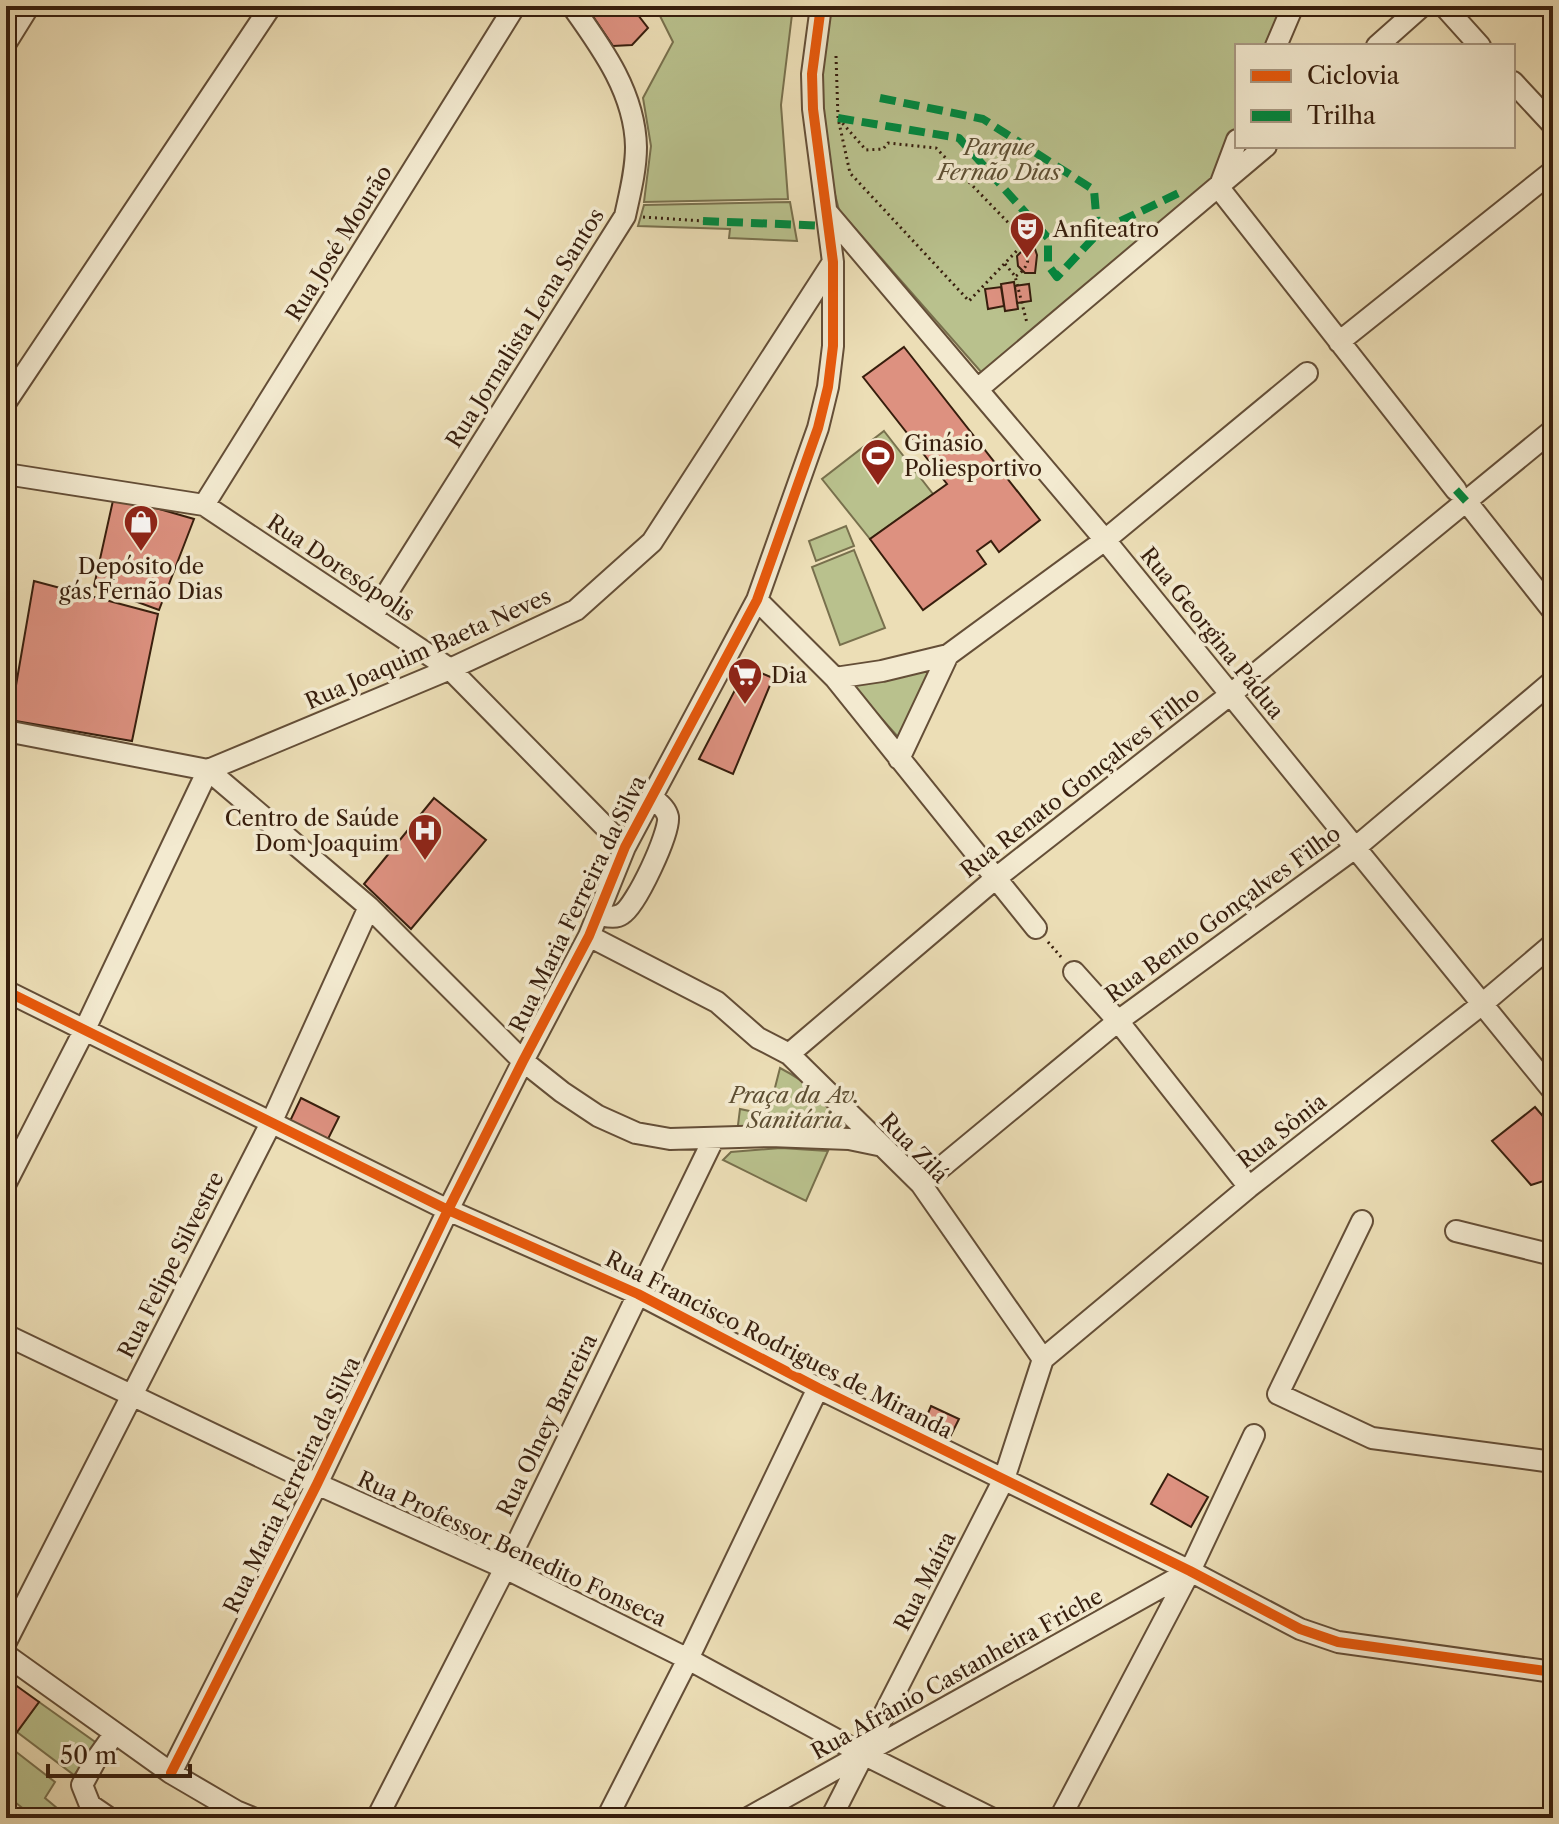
<svg xmlns="http://www.w3.org/2000/svg" width="1559" height="1824" viewBox="0 0 1559 1824" font-family="'Libre Caslon Text',serif">
  <rect width="100%" height="100%" fill="#ecdeb6"/>
  <filter id="stains"><feTurbulence type="fractalNoise" baseFrequency=".0025" numOctaves="4"/><feColorMatrix values="0 0 0 0 .2 0 0 0 0 .09 0 0 0 0 .02 0 0 0 .5 -.17"/></filter>
  <radialGradient id="worn" r=".72"><stop offset=".6" stop-color="#630" stop-opacity="0"/><stop offset="1" stop-color="#630" stop-opacity=".3"/></radialGradient>
  <path fill="#b9c18d" stroke="#78704d" stroke-width="2" d="M655 6H793L781 105 788 199 644 202 651 146 643 98 673 42Z
    M826 6H1289L1270 46H1237V125L1217 175 982 373 839 210 831 179 817 82Z
    M790 202 797 241 729 238 730 229 638 226 644 205Z
    M884 431 933 494 870 539 822 479Z
    M846 526 854 546 816 561 809 541Z
    M854 550 885 628 840 645 812 567Z
    M935 663 899 738 854 688 856 684Z
    M780 1068C807 1082 835 1104 852 1130L737 1133 740 1109 768 1115Z
    M781 1148 828 1151 806 1201 723 1160 731 1152Z
    M39 1702 98 1744 74 1775 17 1732Z
    M6 1744 55 1782 45 1798 69 1818H35L6 1795Z"/>
  <path fill="#dd9180" stroke="#371e0d" stroke-width="2" d="M586 6H631L648 28 632 45 613 46Z
    M1027 246H1034L1037 255 1035 273H1025L1018 266 1017 256Z
    M1014 282 1018 309 1005 311 1001 284Z
    M1029 284 1031 301 1017 303 1015 286Z
    M1001 287 1004 306 988 309 985 289Z
    M904 347 1040 520 999 552 991 541 977 551 986 564 923 610 870 539 947 484 863 377Z
    M114 496 194 519 159 610 94 586Z
    M34 581 158 614 132 741 10 720Z
    M747 667 773 678 733 774 699 759Z
    M434 798 486 840 411 929 364 884Z
    M301 1098 339 1117 328 1139 290 1121Z
    M1535 1107 1547 1121 1553 1118V1176L1549 1177 1550 1179 1531 1185 1492 1141Z
    M931 1406 959 1419 950 1437 923 1425Z
    M1168 1474 1208 1497 1191 1527 1151 1504Z
    M7 1679 39 1702 17 1732 6 1724Z"/>
  <g fill="none" stroke-linecap="round" stroke-linejoin="round">
    <defs>
      <path id="minor" d="M1444 6 1480 46
        M6 43 29 6
        M1276 46 1293 6
        M1377 46 1422 6
        M1513 82 1553 125
        M1237 140 1219 188 1456 490
        M827 212 1105 540 1553 1091
        M1339 342 1553 171
        M979 388 1266 146
        M6 402 271 6
        M6 474 204 505 450 669 625 847
        M1466 501 1553 611
        M204 505 515 6
        M757 600 835 678 1036 928
        M372 617 625 216C630 193 636 170 636 147 635 93 602 48 572 6
        M835 678 882 671 948 655 1105 540 1307 373
        M6 731 208 770 369 907 523 1061 562 1092 598 1116 636 1133 670 1139 770 1136 849 1139 878 1145
        M899 759 948 655
        M208 770 450 669 576 610 652 542 833 262
        M598 915C606 916 615 919 622 914 636 906 670 833 668 817 666 808 658 803 652 797
        M589 936 717 1002 758 1038 789 1054 921 1184 1043 1359
        M1074 972 1118 1021 1249 1187
        M6 991 448 1210 638 1294 818 1388 1190 1571 1300 1629 1338 1642 1553 1672
        M789 1054 996 878 1231 694 1553 430
        M6 1183 85 1029 208 770
        M921 1184 1118 1021 1355 848 1553 681
        M1362 1221 1278 1394 1372 1438 1553 1462
        M1456 1231 1553 1255
        M6 1335 317 1484 505 1568 688 1659 863 1754 991 1818
        M1043 1359 1249 1187 1481 1005 1553 944
        M6 1642 271 1123 369 907
        M6 1655 171 1773 236 1811 253 1818
        M171 1773 317 1484 448 1210 523 1061 589 936 625 847 757 600 818 428 828 387 833 346V262L813 109 812 74 821 6
        M109 1818 90 1805 82 1785 95 1761 115 1733
        M377 1818 505 1568 714 1138
        M607 1818 688 1659 818 1388
        M748 1818 1190 1571
        M831 1818 1004 1479 1043 1359
        M1060 1818 1190 1571 1254 1435"/>
    </defs>
    <use href="#minor" stroke="#644e37" stroke-width="24"/>
    <path stroke="#371e0d" stroke-width="3" stroke-dasharray="2 4" stroke-linecap="butt" d="M836 56 838 118 850 173 969 301 1026 241 936 148 888 143 883 149 866 150 838 118
      M643 217 703 221
      M1005 264 1015 276 1027 323
      M1016 276C1029 268 1031 255 1026 241
      M1048 942 1061 957"/>
    <use href="#minor" stroke="#f3ead0" stroke-width="20"/>
    <defs>
      <path id="rail" d="M6 1808 18 1818"/>
    </defs>
    <use href="#rail" stroke="#371e0d" stroke-width="9"/>
    <use href="#rail" stroke="#f3ead0" stroke-width="6" stroke-dasharray="18" stroke-linecap="butt"/>
    <path stroke="#00873e" stroke-width="8" stroke-dasharray="16 8" stroke-linecap="butt" d="M880 98 983 119 1094 190 1097 225 1100 231
      M838 118 959 138 1048 238V265L1057 277 1100 231 1185 190
      M703 221 829 226
      M1456 490 1466 501"/>
    <defs>
      <path id="cycleway" d="M6 991 448 1210 638 1294 818 1388 1190 1571 1300 1629 1338 1642 1553 1672
        M171 1773 317 1484 448 1210 523 1061 589 936 625 847 757 600 818 428 828 387 833 346V262L813 109 812 74 821 6"/>
    </defs>
    <use href="#cycleway" stroke="#f3ead0" stroke-width="15"/>
    <use href="#cycleway" stroke="#e8590c" stroke-width="10"/>
  </g>
  <defs>
    <symbol id="theatre-pin" viewBox="-11 -11 22 30"><path d="M0 17L-7.5 6A9.5 9.5 0 1 1 7.5 6Z" fill="#8f2418" stroke="#f3ead0"/><path d="M-5-5.5Q0-4 5-5.5V0Q5 5 0 6Q-5 5-5 0ZM-3.3-2.5H-1v1.5H-3.3ZM1-2.5H3.3v1.5H1ZM-2.8 1Q0 5.5 2.8 1Z" fill="#fff"/></symbol>
    <symbol id="stadium-pin" viewBox="-11 -11 22 30"><path d="M0 17L-7.5 6A9.5 9.5 0 1 1 7.5 6Z" fill="#8f2418" stroke="#f3ead0"/><path d="M0-5a6.5 5 0 1 0 0 10a6.5 5 0 1 0 0-10ZM-3.5-1.8h7v3.6h-7Z" fill="#fff"/></symbol>
    <symbol id="shop-pin" viewBox="-11 -11 22 30"><path d="M0 17L-7.5 6A9.5 9.5 0 1 1 7.5 6Z" fill="#8f2418" stroke="#f3ead0"/><path d="M-5-2.5h2.3a2.7 3.5 0 0 1 5.4 0H5L5.5 6h-11ZM-1.5-2.5h3a1.5 2.3 0 0 0-3 0Z" fill="#fff"/></symbol>
    <symbol id="supermarket-pin" viewBox="-11 -11 22 30"><path d="M0 17L-7.5 6A9.5 9.5 0 1 1 7.5 6Z" fill="#8f2418" stroke="#f3ead0"/><path d="M-6-5.5h2.5l.6 2H6L4.5 2H-2.5L-4.4-4H-6ZM-1.5 3.2a1.3 1.3 0 1 0 .1 0ZM3 3.2a1.3 1.3 0 1 0 .1 0Z" fill="#fff"/></symbol>
    <symbol id="hospital-pin" viewBox="-11 -11 22 30"><path d="M0 17L-7.5 6A9.5 9.5 0 1 1 7.5 6Z" fill="#8f2418" stroke="#f3ead0"/><path d="M-5-5h3v3.5h4V-5h3V5h-3V1.5h-4V5h-3Z" fill="#fff"/></symbol>
  </defs>
  <g fill-rule="evenodd">
    <use href="#theatre-pin" x="1007" y="209" width="40" height="54"/>
    <use href="#stadium-pin" x="858" y="436" width="40" height="54"/>
    <use href="#shop-pin" x="121" y="502" width="40" height="54"/>
    <use href="#supermarket-pin" x="725" y="655" width="40" height="54"/>
    <use href="#hospital-pin" x="405" y="811" width="40" height="54"/>
  </g>
  <g text-anchor="middle" dominant-baseline="central" stroke-width="7" stroke-linejoin="round" paint-order="stroke">
    <g font-size="22" font-style="italic" fill="#5e4f33" stroke="#f3ead0">
      <text x="999" y="147">Parque<tspan x="999" dy="25">Fernão Dias</tspan></text>
      <text x="795" y="1095">Praça da Av.<tspan x="795" dy="25">Sanitária</tspan></text>
    </g>
    <g font-size="22" fill="#371e0d" stroke="#f3ead0" text-anchor="start">
      <text x="1053" y="229">Anfiteatro</text>
      <text x="904" y="443">Ginásio<tspan x="904" dy="25">Poliesportivo</tspan></text>
      <text x="141" y="566" text-anchor="middle">Depósito de<tspan x="141" dy="25">gás Fernão Dias</tspan></text>
      <text x="771" y="675">Dia</text>
      <text x="399" y="818" text-anchor="end">Centro de Saúde<tspan x="399" dy="25">Dom Joaquim</tspan></text>
    </g>
    <g font-size="22" fill="#371e0d" stroke="#f3ead0">
      <text transform="translate(339 243) rotate(-58)">Rua José Mourão</text>
      <text transform="translate(525 328) rotate(-58)">Rua Jornalista Lena Santos</text>
      <text transform="translate(341 568) rotate(34)">Rua Doresópolis</text>
      <text transform="translate(1212 633) rotate(51)">Rua Georgina Pádua</text>
      <text transform="translate(428 649) rotate(-24)">Rua Joaquim Baeta Neves</text>
      <text transform="translate(1080 782) rotate(-38)">Rua Renato Gonçalves Filho</text>
      <text transform="translate(578 904) rotate(-64)">Rua Maria Ferreira da Silva</text>
      <text transform="translate(1223 914) rotate(-36)">Rua Bento Gonçalves Filho</text>
      <text transform="translate(1282 1131) rotate(-38)">Rua Sônia</text>
      <text transform="translate(914 1148) rotate(46)">Rua Zilá</text>
      <text transform="translate(171 1265) rotate(-63)">Rua Felipe Silvestre</text>
      <text transform="translate(779 1345) rotate(27)">Rua Francisco Rodrigues de Miranda</text>
      <text transform="translate(547 1425) rotate(-64)">Rua Olney Barreira</text>
      <text transform="translate(292 1485) rotate(-64)">Rua Maria Ferreira da Silva</text>
      <text transform="translate(512 1549) rotate(25)">Rua Professor Benedito Fonseca</text>
      <text transform="translate(925 1581) rotate(-63)">Rua Maíra</text>
      <text transform="translate(957 1674) rotate(-29)">Rua Afrânio Castanheira Friche</text>
    </g>
  </g>
  <rect width="1559" height="1824" fill="none" stroke="#ecdeb6" stroke-width="32"/>
  <rect x="8" y="8" width="1543" height="1808" fill="none" stroke="#371e0d" stroke-width="4"/>
  <rect x="16" y="16" width="1527" height="1792" fill="none" stroke="#371e0d" stroke-width="2"/>
  <rect x="1235" y="44" width="280" height="104" fill="#f3ead0" stroke="#a89882" stroke-width="2"/>
  <rect x="1251" y="70" width="40" height="12" fill="#e8590c" stroke="#a89882" stroke-width="2"/>
  <text x="1307" y="84" font-size="24" fill="#371e0d">Ciclovia</text>
  <rect x="1251" y="110" width="40" height="12" fill="#00873e" stroke="#a89882" stroke-width="2"/>
  <text x="1307" y="124" font-size="24" fill="#371e0d">Trilha</text>
  <path d="M48 1764v12h142v-12" fill="none" stroke="#371e0d" stroke-width="4"/>
  <text x="60" y="1764" font-size="24" fill="#371e0d" stroke="#f3ead0" stroke-width="6" paint-order="stroke">50 m</text>
  <rect width="100%" height="100%" filter="url(#stains)"/>
  <rect width="100%" height="100%" fill="url(#worn)"/>
</svg>
